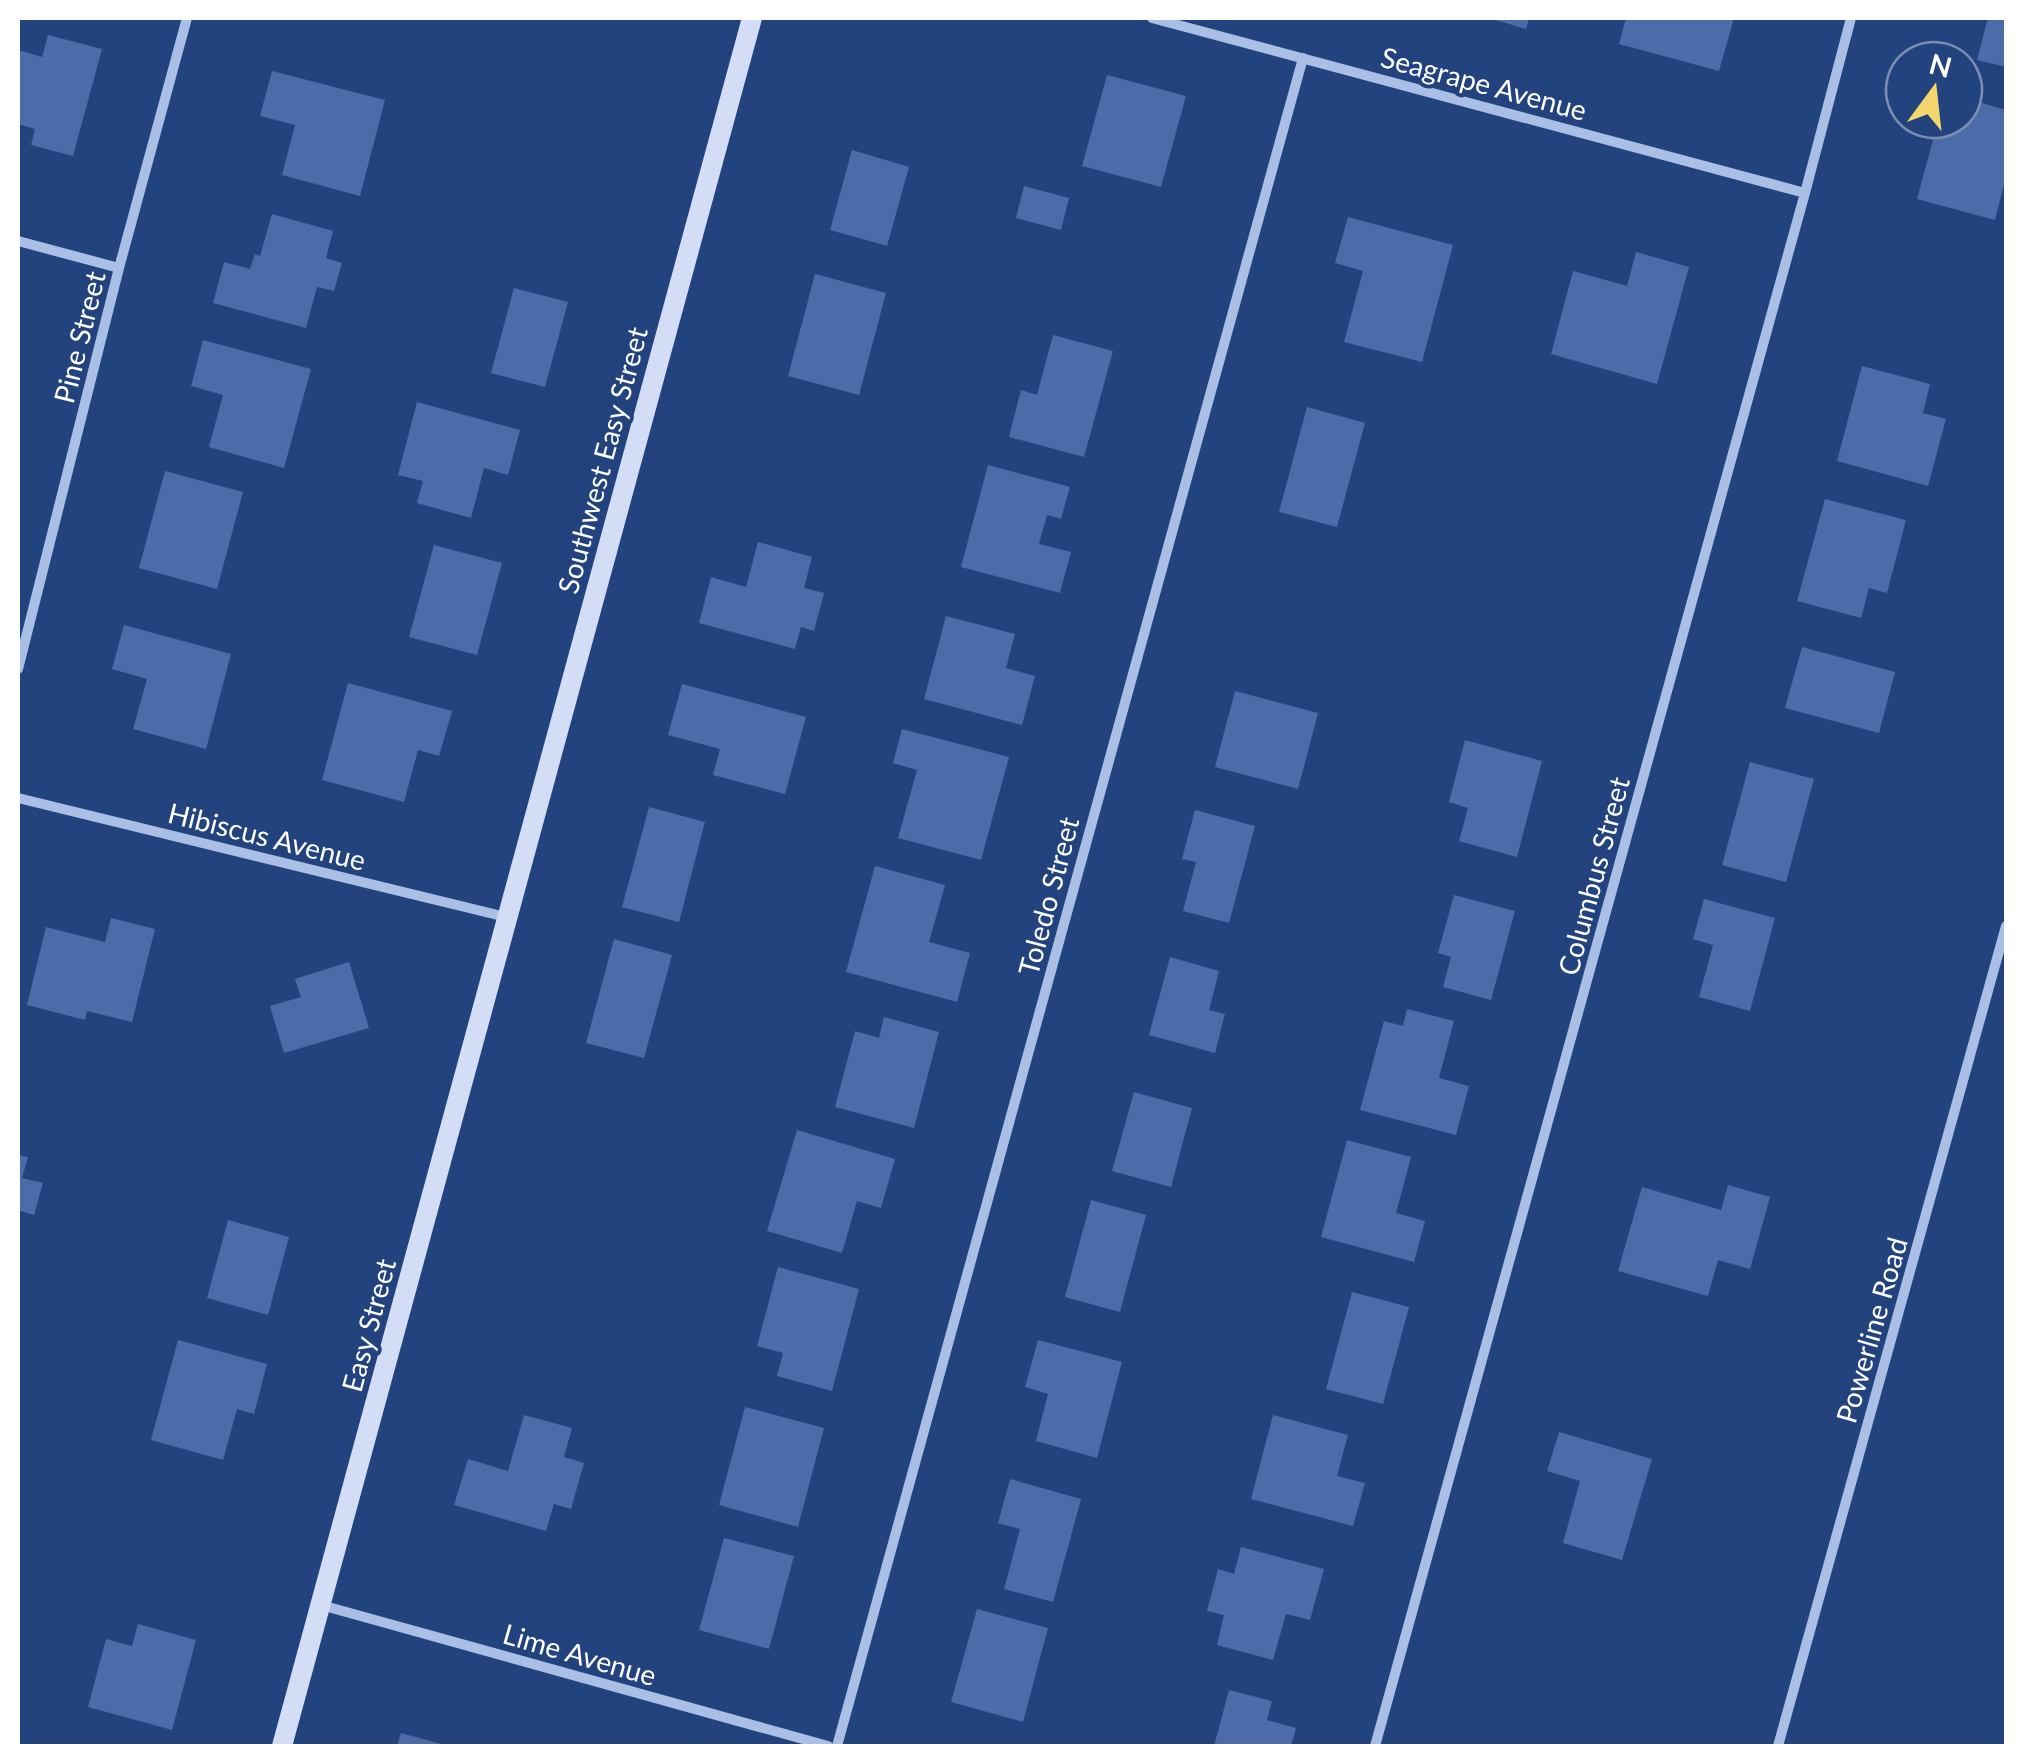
<svg xmlns="http://www.w3.org/2000/svg" width="2024" height="1764" viewBox="0 0 2024 1764" font-family="Lato,sans-serif">
  <rect width="100%" height="100%" fill="#23437f"/>
  <path fill="#4b6ca8" d="M1489 18H1529L1526 29Z
    M1626 18H1734L1719 71 1619 44Z
    M1988 18H2006V67L1977 60Z
    M48 35 102 49 73 156 31 145 35 129 18 124V50L42 57Z
    M272 71 385 100 360 196 282 175 295 125 260 116Z
    M1107 75 1186 96 1161 187 1082 166Z
    M1964 98 2006 110V176L1995 220 1917 199 1933 140 1911 134 1915 120H1964Z
    M852 150 909 167 887 246 830 230Z
    M1024 186 1069 198 1061 230 1016 218Z
    M272 214 333 231 326 258 342 263 334 291 317 287 306 328 213 303 224 262 250 269 255 254 260 256Z
    M1348 217 1453 245 1422 362 1344 342 1363 271 1335 263Z
    M1636 252 1689 267 1657 384 1551 354 1573 271 1627 286Z
    M815 274 886 293 859 395 788 376Z
    M514 288 568 302 545 387 491 373Z
    M1053 335 1113 351 1084 457 1009 437 1021 390 1037 395Z
    M203 340 311 369 284 468 209 447 223 395 191 386Z
    M1862 366 1930 384 1923 413 1946 419 1928 486 1837 461Z
    M417 402 520 430 508 475 484 468 471 518 417 503 423 481 398 475Z
    M1307 407 1365 423 1337 527 1279 512Z
    M988 465 1070 487 1061 519 1047 515 1039 544 1071 552 1060 593 961 567Z
    M165 471 243 492 217 589 139 568Z
    M1825 499 1906 520 1887 593 1869 588 1861 618 1797 601Z
    M758 542 812 557 804 588 824 593 814 631 801 627 795 649 699 623 711 577 746 587Z
    M434 545 502 563 477 655 409 637Z
    M946 616 1015 634 1006 668 1035 676 1022 725 924 699Z
    M124 625 231 654 206 749 133 729 147 679 112 669Z
    M1802 647 1895 672 1879 733 1785 708Z
    M348 683 452 711 439 756 418 750 404 802 322 780Z
    M682 684 806 717 785 794 713 775 720 749 668 735Z
    M1235 691 1318 713 1298 789 1215 767Z
    M902 729 1009 757 981 860 898 838 917 770 893 763Z
    M1465 740 1542 761 1517 857 1459 841 1468 808 1449 802Z
    M1750 762 1814 779 1786 882 1722 865Z
    M649 807 705 822 679 922 622 907Z
    M1195 810 1255 826 1229 923 1183 911 1196 862 1182 859Z
    M875 866 945 885 929 942 970 953 957 1002 846 972Z
    M1454 895 1515 911 1491 1000 1443 987 1451 957 1438 953Z
    M1704 899 1775 918 1750 1011 1699 997 1713 945 1693 939Z
    M111 918 155 929 132 1022 87 1011 85 1020 27 1005 46 927 105 942Z
    M614 939 672 955 644 1058 586 1043Z
    M1170 957 1219 971 1209 1010 1225 1014 1215 1053 1149 1035Z
    M349 962 369 1028 284 1053 270 1006 301 997 295 979Z
    M1407 1009 1454 1021 1439 1078 1469 1086 1456 1135 1360 1110 1384 1021 1403 1026Z
    M884 1017 939 1032 914 1128 835 1107 855 1031 879 1038Z
    M1134 1092 1192 1108 1171 1187 1112 1171Z
    M797 1130 895 1159 881 1208 857 1201 842 1253 767 1231Z
    M1347 1140 1411 1157 1396 1213 1425 1221 1414 1262 1321 1237Z
    M18 1155 28 1157 22 1178 43 1183 34 1215 18 1210Z
    M1728 1185 1770 1197 1750 1269 1718 1260 1708 1296 1618 1271 1642 1187 1721 1210Z
    M1091 1200 1146 1215 1120 1312 1065 1297Z
    M228 1220 289 1237 268 1315 207 1298Z
    M778 1267 859 1289 832 1391 777 1376 783 1353 757 1346Z
    M1352 1292 1409 1307 1383 1404 1326 1389Z
    M178 1340 267 1364 254 1414 237 1409 223 1460 151 1440Z
    M1038 1340 1122 1362 1097 1458 1036 1441 1048 1394 1025 1387Z
    M745 1407 824 1428 798 1527 719 1505Z
    M524 1415 572 1428 564 1457 584 1463 571 1509 554 1504 546 1531 454 1505 468 1459 508 1471Z
    M1273 1415 1348 1435 1337 1476 1365 1483 1353 1526 1251 1499Z
    M1559 1432 1652 1459 1622 1560 1563 1543 1580 1481 1547 1471Z
    M1010 1479 1081 1499 1053 1602 1004 1589 1020 1529 998 1523Z
    M724 1538 794 1556 769 1649 699 1630Z
    M1241 1547 1324 1569 1310 1620 1286 1614 1273 1660 1217 1645 1224 1615 1207 1611 1218 1569 1234 1574Z
    M977 1609 1048 1628 1023 1722 951 1702Z
    M138 1624 196 1640 172 1730 88 1707 106 1639 132 1646Z
    M1229 1690 1272 1701 1267 1720 1296 1728 1291 1746H1214Z
    M401 1733 445 1745V1746H397Z"/>
  <g fill="none" stroke-linecap="round" stroke-linejoin="round">
    <path stroke="#a9bfe6" stroke-width="10" d="M1152 18 1805 193
      M18 241 119 268
      M18 669 119 268 187 18
      M18 798 506 917
      M321 1605 828 1746
      M837 1746 1303 58
      M1375 1746 1805 193 1851 18
      M1778 1746 2006 926"/>
    <path stroke="#d3def6" stroke-width="20" d="M282 1746 752 18"/>
  </g>
  <g text-anchor="middle" dominant-baseline="central" stroke-width="8" stroke-linejoin="round" paint-order="stroke">
    <g font-size="28" fill="#fff" stroke="#23437f">
      <text transform="translate(1484 83) rotate(15)">Seagrape Avenue</text>
      <text transform="translate(79 337) rotate(-76)">Pine Street</text>
      <text transform="translate(602 460) rotate(-75)">Southwest Easy Street</text>
      <text transform="translate(267 836) rotate(14)">Hibiscus Avenue</text>
      <text transform="translate(1593 876) rotate(-75)">Columbus Street</text>
      <text transform="translate(1048 896) rotate(-75)">Toledo Street</text>
      <text transform="translate(368 1325) rotate(-75)">Easy Street</text>
      <text transform="translate(1871 1330) rotate(-74)">Powerline Road</text>
      <text transform="translate(580 1654) rotate(16)">Lime Avenue</text>
    </g>
  </g>
  <rect width="2024" height="1764" fill="none" stroke="#ffffff" stroke-width="40"/>
  <g transform="translate(1934 90) rotate(15)"><circle r="48" fill="#23437f" stroke="#7b8eb2" stroke-width="2.5"/>
  <path d="M0-8L18 38L0 25L-18 38Z" fill="#f1d76c"/>
  <text y="-15" font-size="28" font-weight="bold" text-anchor="middle" fill="#ffffff">N</text>
  </g>
</svg>
